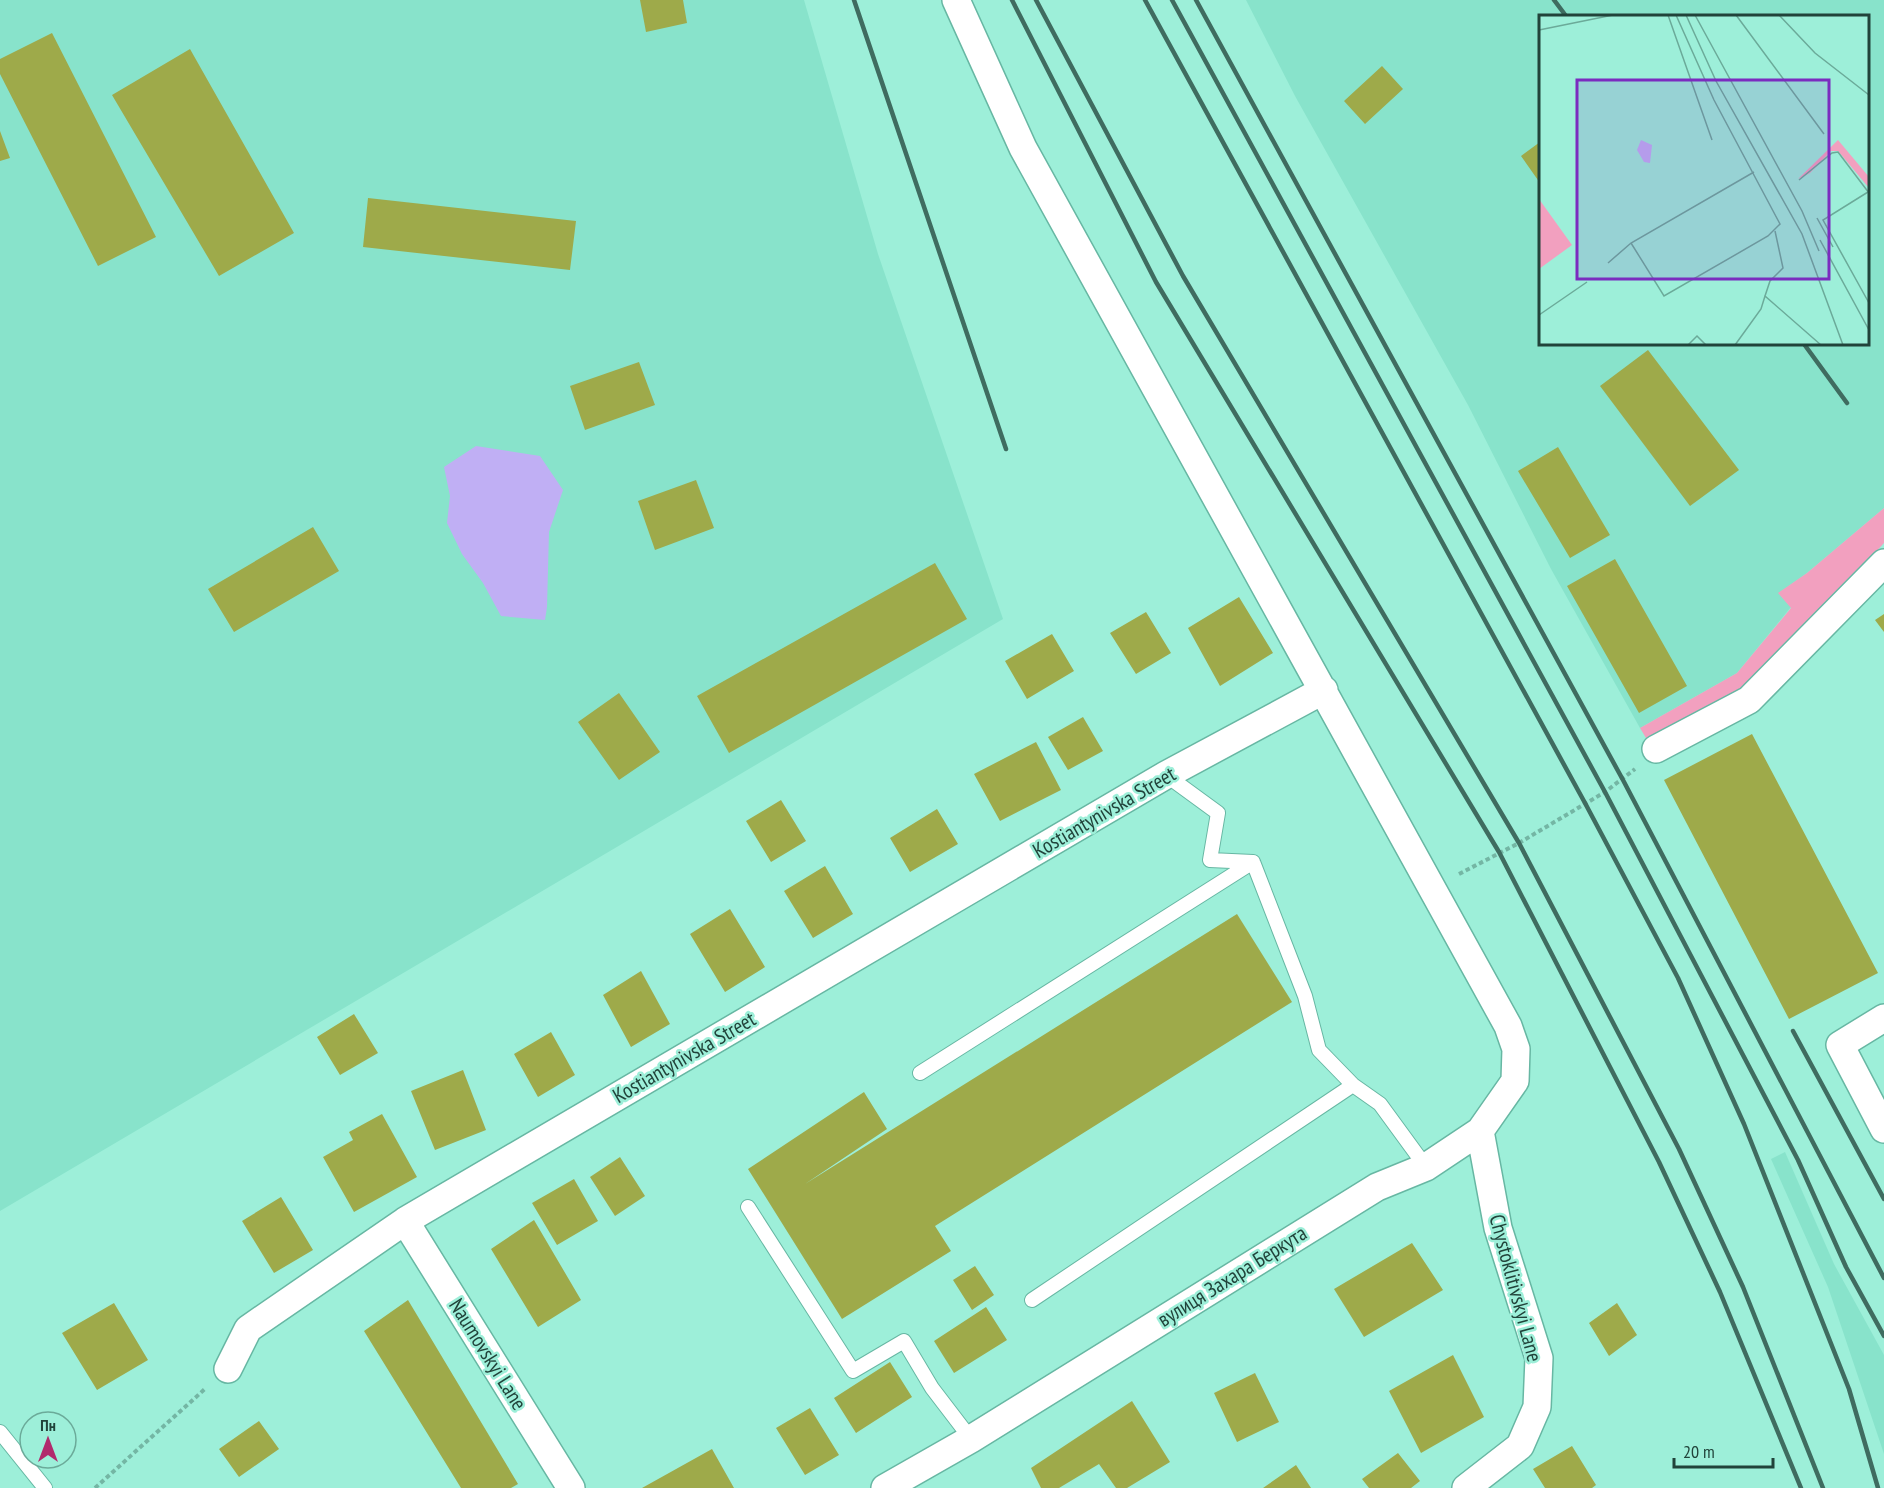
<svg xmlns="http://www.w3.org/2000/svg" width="1884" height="1488" viewBox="0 0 1884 1488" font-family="'PT Sans Narrow',sans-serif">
  <rect width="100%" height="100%" fill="#9defd9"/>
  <path fill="#88e3cb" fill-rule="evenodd" d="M0 0H804L878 254 1003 619 0 1211Z
    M1246 0H1884V508L1807 573 1779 593 1791 607 1737 673 1640 728 1551 569 1468 405 1295 96ZM1540 16H1868V344H1540Z
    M1785 1152 1834 1264 1884 1355V1454L1828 1287 1771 1159Z"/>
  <path fill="#f2a0bf" d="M1884 508V543L1744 696 1649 743 1640 728 1737 673 1791 608 1778 593 1807 573Z"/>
  <path fill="#c0aff4" d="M476 446 540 456 563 490 549 532 547 607 545 620 501 616 483 583 462 554 447 523 450 496 444 467Z"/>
  <path fill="#9eaa4a" d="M640 0H683L687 23 646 32Z
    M52 33 156 237 98 266 0 74V59Z
    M190 49 294 233 219 276 112 95Z
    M1382 66 1403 89 1365 124 1344 101Z
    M0 131 10 158 0 161Z
    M1540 142V183L1521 156Z
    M368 198 576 221 570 270 363 247Z
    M1648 350 1739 470 1690 506 1600 386Z
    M639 362 655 405 585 430 570 386Z
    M1558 447 1610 535 1570 558 1518 471Z
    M696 480 714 528 655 550 638 501Z
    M313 527 339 571 234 632 208 589Z
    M1615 559 1687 686 1639 713 1567 586Z
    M935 563 967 619 729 753 697 696Z
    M1239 597 1273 653 1220 686 1188 628Z
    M1146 612 1171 653 1136 674 1110 633Z
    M1884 614V632L1875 620Z
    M1052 634 1074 671 1027 699 1005 661Z
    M619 693 660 752 619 780 578 722Z
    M1083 717 1103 751 1068 770 1048 737Z
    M1752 734 1878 973 1789 1019 1664 780Z
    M1036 742 1061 790 1000 821 974 774Z
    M781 800 806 841 771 862 746 821Z
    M937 809 958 844 910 872 890 838Z
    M825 866 853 914 813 938 784 891Z
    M730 909 765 967 725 992 690 934Z
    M1237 914 1292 1002 935 1226 951 1251 842 1319 748 1169 864 1092 887 1129 805 1184Z
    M641 971 670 1024 631 1047 603 995Z
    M354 1014 378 1053 340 1075 317 1037Z
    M551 1032 575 1075 538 1097 514 1054Z
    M463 1070 486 1130 435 1150 411 1091Z
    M382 1114 417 1177 354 1212 323 1157 353 1140 349 1132Z
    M620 1157 645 1196 615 1216 590 1177Z
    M574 1179 598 1221 557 1245 532 1203Z
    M281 1197 313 1250 274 1273 242 1221Z
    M534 1220 581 1300 538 1327 491 1249Z
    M1412 1243 1443 1290 1364 1337 1334 1289Z
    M975 1266 994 1295 972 1310 953 1280Z
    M408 1300 518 1484 511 1488H461L364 1331Z
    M114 1303 148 1360 97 1390 62 1333Z
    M1617 1303 1637 1335 1609 1356 1589 1323Z
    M986 1307 1007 1340 954 1373 934 1341Z
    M1453 1355 1484 1417 1421 1453 1389 1391Z
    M890 1362 912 1397 856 1433 834 1398Z
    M1255 1373 1279 1422 1237 1442 1214 1393Z
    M1132 1401 1170 1462 1127 1488H1116L1099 1464 1059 1488H1041L1031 1468Z
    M810 1408 839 1455 805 1475 776 1428Z
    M259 1421 279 1449 239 1477 219 1449Z
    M1572 1446 1596 1485 1592 1488H1545L1533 1469Z
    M712 1449 734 1488H642Z
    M1398 1453 1420 1481 1411 1488H1369L1362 1479Z
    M1296 1465 1311 1488H1263Z"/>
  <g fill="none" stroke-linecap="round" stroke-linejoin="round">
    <defs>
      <path id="lane" d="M1166 775 1218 813 1210 860 1253 862 1305 996 1319 1050 1353 1085
        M920 1073 1253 862
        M748 1207 853 1371 904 1341 932 1388 971 1439
        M1032 1300 1353 1085 1380 1104 1426 1167
        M0 1432 45 1488"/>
      <path id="street" d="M1656 749 1749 700 1884 563
        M1884 1018 1840 1045 1884 1129
        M405 1221 571 1488
        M228 1369 248 1329 405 1221 1166 775 1324 690
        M885 1488 971 1439 1377 1187 1426 1167 1480 1131 1515 1081 1516 1049 1508 1026 1023 148 956 0
        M1466 1488 1520 1446 1537 1407 1539 1358 1498 1228 1480 1131"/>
    </defs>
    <use href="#lane" stroke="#67b7a3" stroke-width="16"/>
    <use href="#street" stroke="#67b7a3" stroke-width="30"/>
    <path stroke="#74b6a4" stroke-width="4" stroke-dasharray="4.5 3" stroke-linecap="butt" d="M1459 874 1519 843 1605 792 1635 769
      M95 1488 206 1388"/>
    <use href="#lane" stroke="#fff" stroke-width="14"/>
    <use href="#street" stroke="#fff" stroke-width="27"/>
    <path stroke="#3f6c60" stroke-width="4.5" d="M854 0 1006 449
      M1012 0 1156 282 1499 852 1659 1162 1720 1292 1801 1488
      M1036 0 1183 276 1519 843 1679 1149 1743 1287 1823 1488
      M1145 0 1585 803 1678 978 1744 1124 1849 1389 1878 1488
      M1172 0 1605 792 1798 1160 1846 1267 1884 1336
      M1196 0 1623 780 1884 1278
      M1554 0 1566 16
      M1804 344 1847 403
      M1793 1031 1884 1199"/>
  </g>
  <g text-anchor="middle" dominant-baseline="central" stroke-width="5" stroke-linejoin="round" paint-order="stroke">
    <g font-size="21" fill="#21433a" stroke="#9defd9">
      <text transform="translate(1104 812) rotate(-30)">Kostiantynivska Street</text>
      <text transform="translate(684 1057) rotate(-30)">Kostiantynivska Street</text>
      <text transform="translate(1232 1276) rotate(-32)">вулиця Захара Беркута</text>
      <text transform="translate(1516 1288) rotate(75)">Chystoklitivskyi Lane</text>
      <text transform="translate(488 1354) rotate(58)">Naumovskyi Lane</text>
    </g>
  </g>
  <g transform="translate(1539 15)">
    <rect width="330" height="330" fill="#9defd9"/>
    <path d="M299 125 330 162V173L299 136H292L271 158 259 164ZM0 184 33 230 0 254Z" fill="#f2a0bf"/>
    <path d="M102 125 113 130 111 148 105 147 98 135Z" fill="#c0aff4"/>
    <path fill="none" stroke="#6baa99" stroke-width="1.5" d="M129 0 173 125M147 0 177 66 263 219 304 330M156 0 263 196 280 236M197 0 285 119M240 0 276 38 330 80M0 15 74 0M260 165 293 138 299 137 330 178M329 177 284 205 330 288M278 203 294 232M236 216 244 253 231 266 226 281 282 330M281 225 330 315M92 228 125 281 229 221 241 209 175 85 137 0M69 248 92 228 215 157M0 300 48 267M149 330 158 321 167 330M196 330 222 294 226 281"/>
    <path fill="#7b2cbf" fill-opacity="0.15" stroke="#7b2cbf" stroke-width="3" d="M38 65H290V264H38Z"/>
    <rect width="330" height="330" fill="none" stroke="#21433a" stroke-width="3"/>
  </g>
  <g transform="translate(48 1440)"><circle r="28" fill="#9defd9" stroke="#6baa99" stroke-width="1.5"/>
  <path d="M0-4.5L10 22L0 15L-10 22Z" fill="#b12a6d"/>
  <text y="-9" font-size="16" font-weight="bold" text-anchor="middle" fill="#21433a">Пн</text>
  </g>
  <path d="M1674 1458v9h99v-9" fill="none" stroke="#21433a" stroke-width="3"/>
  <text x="1683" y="1458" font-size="18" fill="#21433a" stroke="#9defd9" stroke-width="4.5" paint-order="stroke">20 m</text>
</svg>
